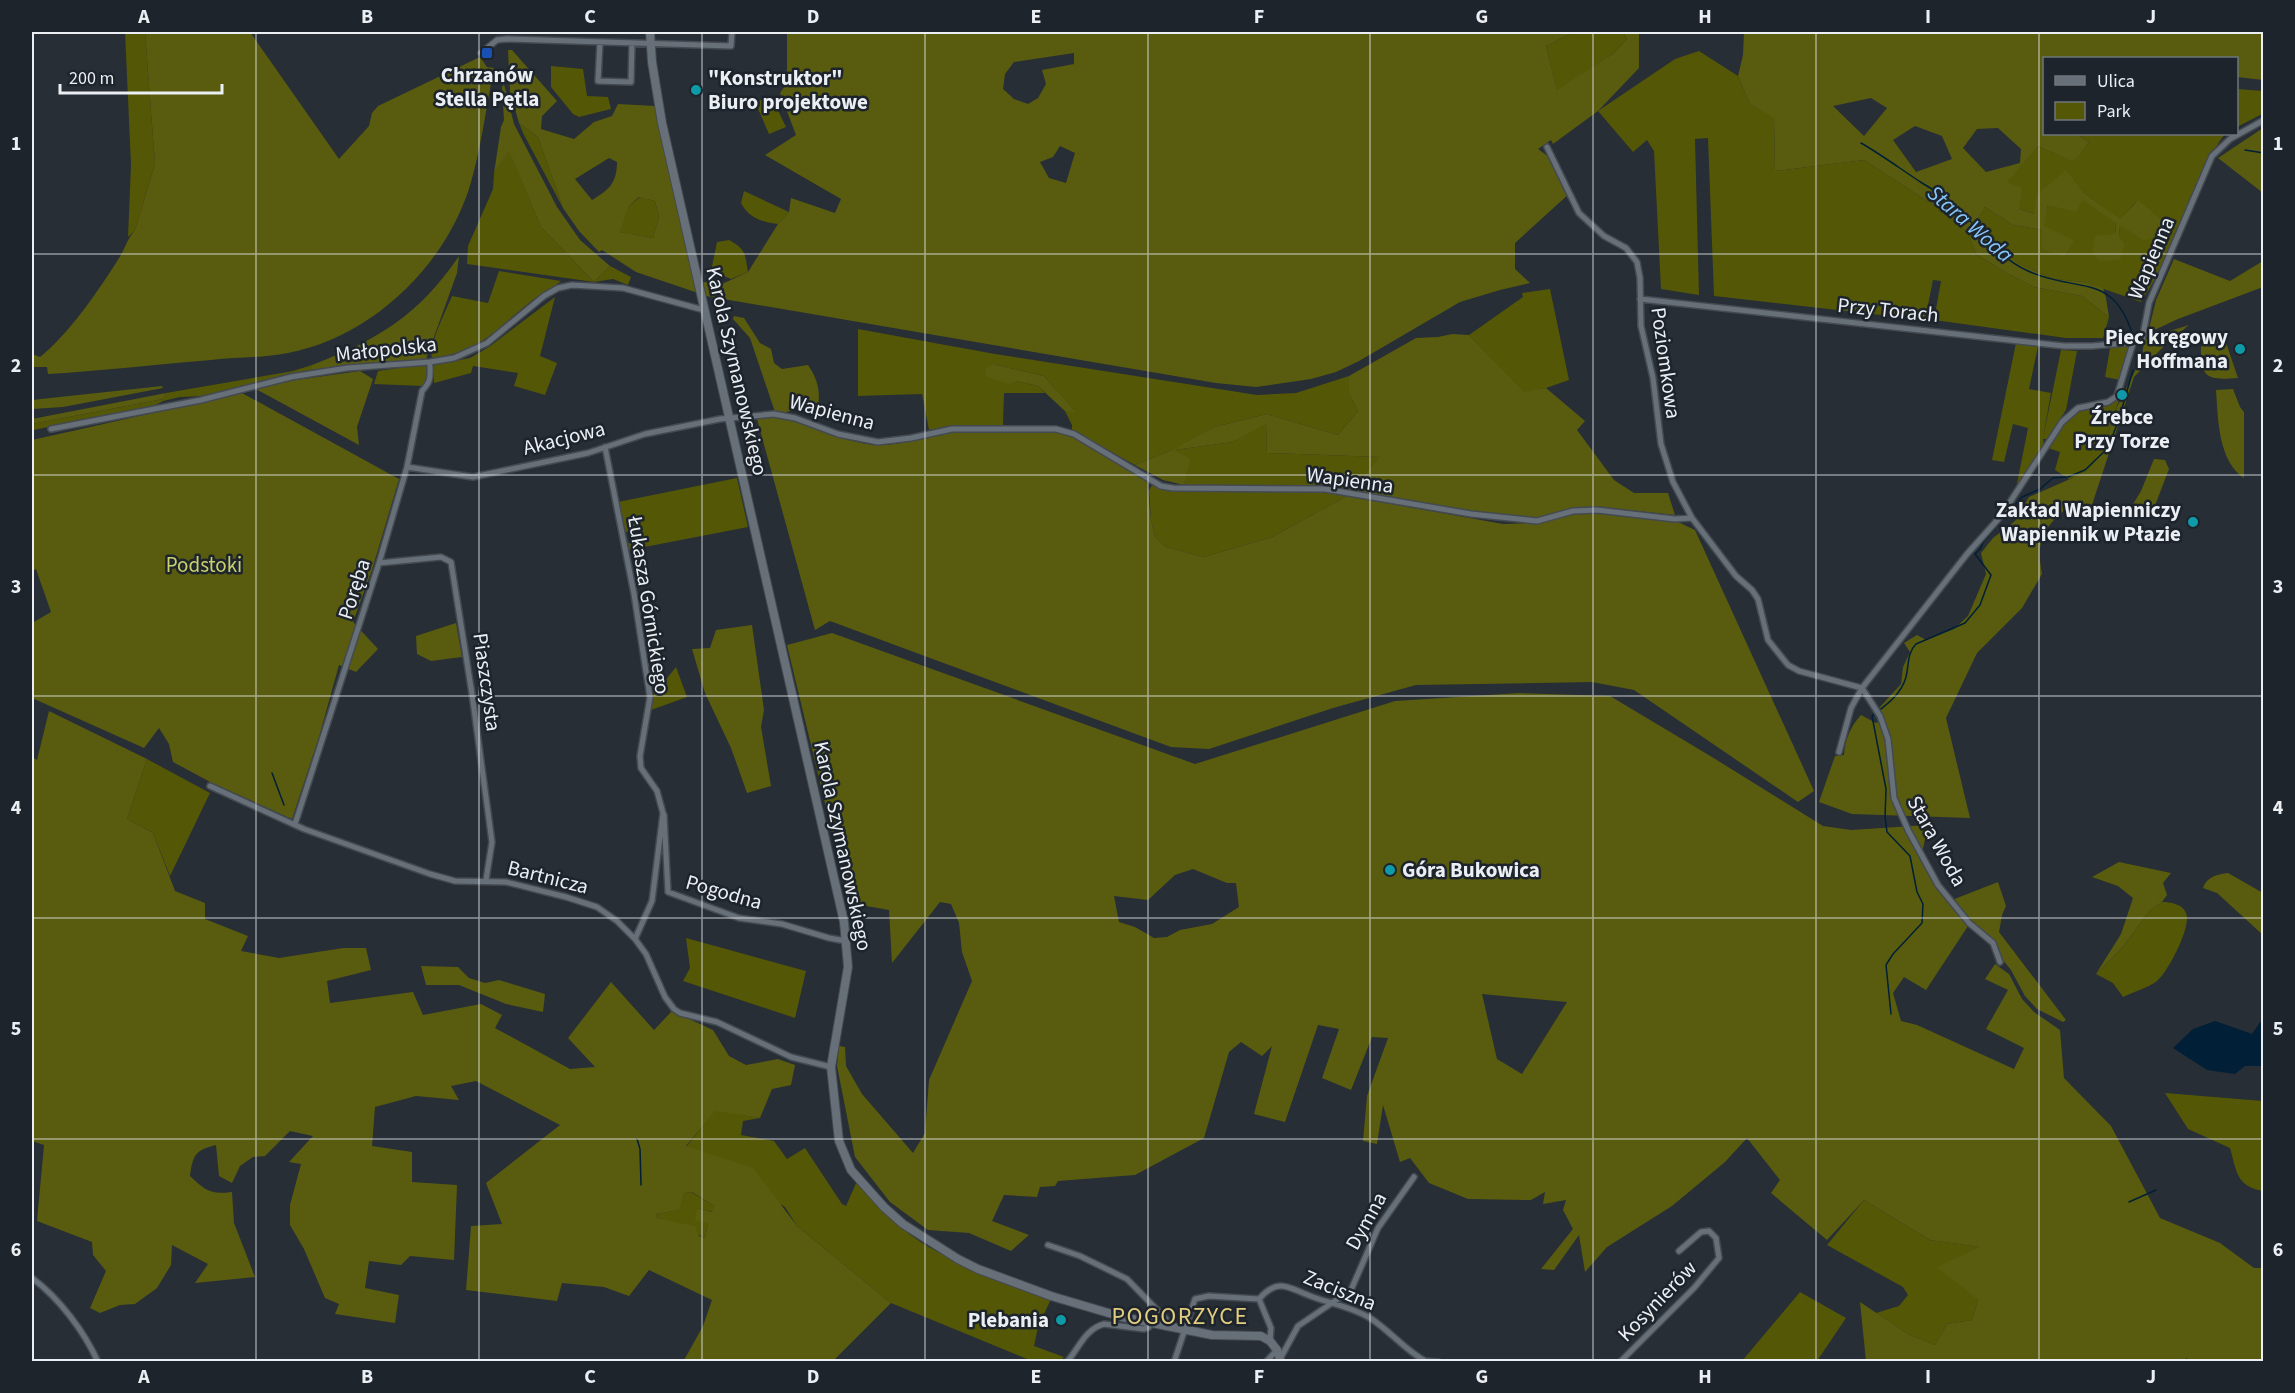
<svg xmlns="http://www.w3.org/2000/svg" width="2295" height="1393" viewBox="0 0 2295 1393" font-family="'Source Sans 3',sans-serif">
  <rect width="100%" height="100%" fill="#272e35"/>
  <path fill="#545706" d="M125 32H145L155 164 135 230 128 237 131 165Z
    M1574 32H1623L1627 39 1614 53 1557 91 1546 46Z
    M1699 51 1738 76 1750 104 1774 117 1775 171 1864 160 1938 208 1968 233 1976 254 2005 272 2034 287 2082 296 2109 317 2103 338H2066L1934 320 1941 281 1933 280 1925 320 1714 296 1708 138 1695 139 1699 295 1661 289 1654 151 1647 140 1633 152 1598 111 1675 59Z
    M551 66 583 69 587 96 608 97 611 109 579 117 573 114 551 87Z
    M2237 89 2263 91 2264 113 2237 127Z
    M771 96 786 127 769 134 755 102Z
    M519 123 538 137 563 208 524 135Z
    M2076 134H2225C2187 184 2177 250 2141 302L2084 282 2054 279 2022 265 1992 244 1977 220 1985 207 2013 225 2042 230 2048 205 2083 199 2116 222 2115 234 2119 236 2120 225 2137 200 2120 220 2084 193 2066 171 2034 214 2019 209 2006 182 2038 146 2071 160 2080 155 2089 142Z
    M509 150 541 227 594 282 610 266 631 277 628 285 613 279 594 282 467 264 468 246 493 189 494 173Z
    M744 191 789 212 778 224C761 222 749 218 741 203Z
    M640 197 655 201 659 217 653 238 619 232 629 206Z
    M729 240C746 249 745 254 748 272L731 279 711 271 717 242Z
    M499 271 561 281C555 287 547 289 541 294 501 322 486 352 432 358 428 345 446 311 452 296L488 303Z
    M1550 289 1569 380 1546 388 1524 393 1469 335 1523 297 1522 293Z
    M555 297 540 356 557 363 545 395 514 386 518 373 473 366 471 373 434 383V365L470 358 489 347Z
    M858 329 995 354 1257 395 1296 393 1349 376V393L1358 411 1338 435 1267 414 1214 427 1174 450 1233 442 1266 423 1267 453 1381 457 1351 491 1326 486 1184 485 1185 479 1172 450 1135 465 1072 430V425L1065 411H1075L1044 376 993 364 1016 381 1038 386 1045 393H1004L1003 425 952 426 929 430 922 394 858 396Z
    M2016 343 2038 346 2029 389 2051 393 2043 438 2061 350 2077 351 2066 410 2047 439H2043L2044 445 2015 494 2028 428 2013 424 2004 462 1992 460Z
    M2129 345 2120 380 2105 377 2110 348Z
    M425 364 429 366 428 381 423 386 374 384 378 371Z
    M312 365V370L289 374 203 396 180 397 163 401 152 407 33 430 32 424 163 399 166 393 293 371Z
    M2122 391 2101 454 2086 473 2069 479 2055 470 2060 452 2048 448C2055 436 2063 419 2075 413 2096 401 2103 415 2122 391Z
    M737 478 748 527 629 550 628 543 634 542 637 536 632 531 625 532 618 502Z
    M1152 485 1173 490 1324 492 1347 496 1272 537 1204 557 1166 547 1155 537 1151 520 1149 490Z
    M676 667 687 697 651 710 652 697Z
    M147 759 210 793 170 876 153 833 127 819Z
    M2162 902C2170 902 2183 904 2186 913 2192 926 2168 972 2157 981 2148 988 2133 992 2123 997L2113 983 2096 974 2122 948 2150 910Z
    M686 938 806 971 795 1018 683 981 690 968Z
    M2165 1093 2263 1101V1191C2236 1186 2237 1172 2230 1148L2188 1129Z
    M715 1110 760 1118 743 1121 741 1135 774 1141 787 1159 805 1148 842 1204 846 1206 857 1181C872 1196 886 1213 902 1228 936 1259 1007 1281 1051 1299L1038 1327 1034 1346 1064 1357 1060 1361H1032L891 1303 797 1226 785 1207 686 1147Z
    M691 1192 714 1206 713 1212 697 1208 708 1223 705 1238 674 1223 657 1218 656 1214 678 1210 684 1193Z
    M1864 1200 1930 1240 1981 1247 1978 1300 1972 1320 1947 1324 1935 1345 1908 1334 1876 1313 1899 1306 1908 1295 1903 1287 1827 1245Z
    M1800 1292 1846 1318 1817 1361H1742Z"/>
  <path fill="#595c0e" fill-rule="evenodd" d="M145 32H250L339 159 369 126 372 113 378 106 480 57 487 67 494 68C486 108 481 150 469 189 443 268 371 337 288 353 263 358 237 357 211 360 157 364 103 371 48 374L47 367H32V354L40 357C69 334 99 290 119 258 125 249 127 239 135 230L155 164Z
    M787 32H1574L1546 46 1557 90 1614 53 1627 39 1623 32H1639V68L1598 111 1553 144 1551 140 1538 149 1549 157 1564 187 1570 193 1515 243V269L1530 283 1500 290 1460 302 1359 361 1336 372 1311 379 1256 387 1216 383 706 296 703 282 722 284 748 272 778 224 789 212 791 198 835 213 841 199 765 155 796 135 780 93 787 83ZM1074 53V64L1042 70 1046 84 1038 98 1028 104 1014 99 1003 89 1005 74 1014 62ZM1060 146 1075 153 1066 183 1049 178 1040 162 1053 157Z
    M1744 32H2263V80L2237 77 2236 58H2044V134H2076L2089 142 2080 155 2072 161 2038 146 2007 182 2022 188 2019 209 2034 214 2037 194 2066 170 2084 193 2120 219 2138 200 2165 223 2158 237 2143 240 2120 225 2119 236 2125 244 2120 260 2101 261 2092 254 2095 236 2115 234 2116 223 2083 200 2076 212 2048 205 2044 226 2074 240 2064 257 2042 249V230L2013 225 1985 207 1977 220 1992 244 2022 265 2054 279 2084 282 2103 288 2106 298 2109 317 2082 296 2034 287 2005 272 1976 254 1968 233 1938 208 1864 160 1775 171 1774 118 1750 104 1738 76 1743 55ZM1871 98 1887 108 1864 136 1833 106ZM1915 126 1942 136 1952 159 1916 172 1893 140ZM1998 128 2021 149 2020 163 1986 172 1963 148 1977 129Z
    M508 50H512L557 101 542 116 541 129 574 139 594 122 612 116 618 104 655 106 698 293 636 272 602 250 599 252 579 231 563 208 538 137 519 123 510 92ZM609 158 617 162C617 183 609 190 592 200L575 179ZM639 197 655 201 659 217 653 238 620 232 629 206Z
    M504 84 514 124 557 207 580 240 610 266 594 282 541 227 509 151 494 173 501 127 504 120 502 87Z
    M2263 128V193L2218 158Z
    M459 256 457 273 426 359 312 370V365C378 340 419 315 459 256Z
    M2174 259 2230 281 2263 261V287L2178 319 2148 333 2156 300Z
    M734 316 744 318 760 343 771 349 774 363 782 369 808 365C816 376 821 390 818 405L786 412H775L750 338 733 319Z
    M2189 325 2166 344 2134 377 2091 508 2071 504C2045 527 2035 537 2042 574L2022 608 1977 653 1946 718 1970 818 1852 814 1819 802 1835 756 1844 755C1845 740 1850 727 1861 715L1876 723 1883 720 1880 707 1901 684 1903 667 1910 652 1904 643 1917 635 1926 640 1954 629 1968 616 1986 574 1981 553 1993 538 2015 521 2029 497 2086 472 2101 454 2117 407 2142 357 2144 341 2147 338Z
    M2222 331 2238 378C2209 380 2200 380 2201 347Z
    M1452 334 1469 335 1524 392 1546 388 1585 421 1577 430 1614 480 1634 493H1668L1675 515 1601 507 1572 508 1538 518 1503 517 1351 491 1380 457 1267 453 1266 424 1233 442 1174 450 1190 459 1184 485 1163 480 1135 465 1172 450 1214 427 1267 414 1338 435 1358 411 1349 393V376L1416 338 1438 337Z
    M993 364 1044 376 1076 412 1065 411 1038 386 1016 381 1009 384 987 377 985 369Z
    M360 371 373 379 357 427 359 445 254 388 296 380Z
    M162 386 163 388 63 407 32 409V400Z
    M2233 389 2240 407 2244 412V478C2218 461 2218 418 2216 390Z
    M166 393 163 399 32 424V431V419Z
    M242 393 399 479 372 570 353 622 378 649 356 672 339 665 319 737 292 819 214 784 173 762 169 744 159 728 144 748 32 698V623L51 612 36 569 32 571V440Z
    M775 416C810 422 841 443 877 445 904 446 928 434 954 431 988 428 1023 431 1057 431 1089 441 1119 462 1147 481L1151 520 1155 537 1166 547 1204 557 1272 537 1347 496 1503 524 1538 523 1575 514 1598 513 1678 522 1695 530 1814 791 1798 802 1634 690 1592 682 1416 685 1333 708 1209 749 1171 747 830 621 815 630 757 419Z
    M2154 459 2165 460 2169 469 2151 516 2140 519 2129 511 2141 491Z
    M456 623 462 657 431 661 417 654 416 636Z
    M752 625 764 710 761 727 771 786 747 793 731 748 705 693 692 649 710 648 716 630Z
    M832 633 1195 764 1395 701 1519 693 1610 696 1712 757 1823 826 1851 830 1928 825 1922 853 1919 856 1968 926 1926 990 1904 977 1893 993 1901 1021 1917 1025 2014 1069 2024 1048 1986 1029 2008 990 1985 979 1995 964 2009 974 2022 999 2034 1012 2060 1030 2064 1078 2111 1126 2160 1218 2220 1243 2254 1268H2263V1361L2193 1362 2186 1358 2184 1362 1866 1361 1860 1302 1908 1334 1935 1345 1947 1324 1972 1320 1978 1300 1937 1267 1980 1247 1930 1240 1864 1200 1827 1240 1771 1193 1780 1180 1747 1138 1725 1162 1672 1206 1607 1247 1585 1272 1579 1235 1554 1270 1541 1269 1573 1229 1563 1210 1566 1200 1543 1204 1545 1192 1531 1200 1468 1199 1429 1183 1410 1158 1400 1162 1383 1105 1377 1144 1363 1141 1367 1096 1388 1038 1372 1037 1351 1090 1322 1078 1339 1029 1318 1025 1285 1122 1254 1114 1272 1046 1262 1056 1241 1042 1229 1052 1204 1138 1135 1175 1058 1181 1055 1186 1040 1187 1037 1197 1004 1195 992 1221 1029 1235 1011 1251 969 1233 928 1230 890 1202 855 1157 837 1066 839 1046 845 1047 846 1066 862 1094 913 1153 925 1133 929 1080 972 981 962 952 959 923 951 904 940 902 892 963 889 910 849 903 787 645ZM1193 869 1227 883H1236L1239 907 1212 924 1180 930 1167 937 1154 938 1135 927 1119 922 1114 896 1148 900 1175 875ZM1482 994 1567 1002 1522 1074 1497 1059Z
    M49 711 147 759 127 819 153 833 175 891 205 903V919L248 936 241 951 279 958 343 948H366L371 970 327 981 330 1003 413 992 423 1015 481 1004 502 1015 495 1028 570 1069 595 1067 568 1038 611 982 654 1030 672 1011 713 1030 729 1056 746 1065 778 1059 795 1065 791 1085 772 1089 760 1118 715 1111 686 1146 753 1168 797 1226 891 1303 833 1361 683 1362 703 1326 712 1300 649 1270 629 1296 604 1287 562 1283 557 1301 466 1290 471 1226 502 1224 486 1183 560 1125 476 1081 451 1086 459 1100 416 1096 375 1107 372 1146 412 1152V1182L457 1185 454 1260 410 1256 401 1265 369 1261 365 1288 399 1295 395 1323 335 1314 339 1304 325 1298 304 1249 290 1225V1205L301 1164 289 1162 313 1136 290 1131 265 1156 253 1157 240 1166 232 1183 219 1176 216 1145C195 1150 193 1155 190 1176 205 1190 210 1195 232 1192L234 1223 255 1277 195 1283 208 1264 172 1245 171 1265 157 1288 135 1304 120 1305 100 1313 90 1308 106 1271 93 1255 92 1242 37 1221 44 1145 32 1141V757L37 760ZM692 1192 714 1206 712 1212 697 1208 695 1220 708 1223 705 1238 699 1236 695 1226 657 1218 656 1214 679 1210 684 1193Z
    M2119 862 2171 873 2163 883 2167 895 2162 902 2150 910 2122 948 2096 974 2121 934 2133 898 2118 886 2092 877Z
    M2228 873 2263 893V935L2217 893 2203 888C2206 877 2218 874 2228 873Z
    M1998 882 2006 906 2002 915 1999 932 2066 1020 2063 1022 2037 1009 2025 996 2011 970 2003 960 1995 941 1973 923 1952 900Z
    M421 966 458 967 469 978 485 983 499 980 545 994 543 1012 506 1004 459 985H426Z"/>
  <path fill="#011f36" d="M2263 1018V1066H2245L2235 1074 2207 1070 2173 1048 2193 1029 2215 1021 2252 1034Z"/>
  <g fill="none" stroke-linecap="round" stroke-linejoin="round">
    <path stroke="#011f36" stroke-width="1.5" d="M1861 143C1882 155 1902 170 1922 183 1930 188 1939 193 1946 198 1975 220 1992 255 2028 271 2079 294 2113 271 2133 336
      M2245 150 2264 153
      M272 773 284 805
      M1891 1014 1886 965 1893 954 1922 923 1923 904 1917 892 1910 856 1887 832 1885 817 1886 789 1872 716C1886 705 1901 695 1906 677 1909 665 1907 653 1916 644L1965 623 1980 605 1991 575 1975 554 1981 548 1983 542 2022 497 2040 489 2053 478 2068 477 2085 470 2108 448 2119 419 2133 370
      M637 1139 640 1149 641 1185
      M2129 1202 2156 1190"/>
    <defs>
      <path id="street" d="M600 42 598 81 631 82 632 43
        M481 53 497 40 506 39 731 46 732 32
        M1547 147 1579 213 1604 236 1626 248 1637 262 1640 278 1641 326 1653 378 1661 444 1673 482 1692 518 1736 576 1752 590 1758 599 1768 640 1788 665 1799 671 1862 688
        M1640 299 2064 346H2092L2138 342 2142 340 2149 303 2212 156 2230 139 2264 120
        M51 429 201 400 291 377 347 368 430 362 454 358 487 343 544 296 558 288 572 285 623 288 700 309 704 308
        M605 447 634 594 650 697 640 756 641 768 657 791 663 813 652 901 635 939
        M407 467 473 477 588 453 645 434 720 419 774 414 795 418 838 434 878 442 911 438 952 429H1056L1074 434 1161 486 1173 488 1325 489 1471 514 1537 521 1573 511 1597 510 1675 519 1692 518
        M379 563 441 557 451 562 472 694 492 842 486 880
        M1862 688 1880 716 1888 739 1894 798 1908 830 1938 885 1969 923 1993 943 2000 962
        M1839 752 1851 708 1862 688 1967 554 2001 516 2062 422 2078 408 2108 402 2117 396 2133 343
        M210 786 304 829 430 874 455 881 506 882 566 897 597 907 617 921 635 939 646 954 665 997 674 1009 680 1013 717 1022 791 1057 831 1067
        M664 815 668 892 739 918 782 924 829 938 846 941
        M295 824 379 563 407 467 422 391C432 380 430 377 430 362
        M1048 1245 1080 1256 1127 1279 1166 1319 1167 1327
        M32 1278C59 1298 84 1331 98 1362
        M1259 1299C1279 1276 1290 1289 1313 1297 1332 1304 1352 1307 1370 1318 1389 1330 1405 1350 1425 1361
        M1259 1299 1271 1328 1270 1341
        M1280 1359 1298 1326 1351 1290 1378 1228 1414 1177
        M1425 1361 1438 1362
        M1067 1362C1079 1348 1085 1329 1104 1324L1144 1329 1149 1327 1150 1323
        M1174 1362 1195 1299 1209 1296 1259 1299
        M1266 1362 1277 1350
        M1620 1362 1694 1288 1719 1258 1716 1238 1709 1231 1701 1232 1679 1251"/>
      <path id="secondary" d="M650 32 652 62 662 123 844 922 848 967 831 1067 839 1141 851 1170 884 1207 903 1224 958 1259 978 1269 1051 1296 1122 1317 1212 1335 1261 1336 1270 1341 1277 1350 1281 1362"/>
    </defs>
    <use href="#street" stroke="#444a51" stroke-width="8"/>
    <use href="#secondary" stroke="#444a51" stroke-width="10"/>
    <use href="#street" stroke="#676f78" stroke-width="5"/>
    <use href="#secondary" stroke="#676f78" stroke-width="8"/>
  </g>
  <path fill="none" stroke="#ebeff4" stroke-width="1.5" stroke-opacity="0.55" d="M256 32V1362M479 32V1362M702 32V1362M925 32V1362M1148 32V1362M1370 32V1362M1593 32V1362M1816 32V1362M2039 32V1362M32 254H2264M32 475H2264M32 696H2264M32 918H2264M32 1139H2264"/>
  <rect fill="#1a4fb4" stroke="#1d242b" stroke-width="2" x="481" y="47" width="12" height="12" rx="3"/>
  <g fill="#0f9aa8" stroke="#1d242b" stroke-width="2">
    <circle cx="696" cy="90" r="6"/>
    <circle cx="2240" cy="349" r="6"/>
    <circle cx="2122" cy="395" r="6"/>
    <circle cx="2193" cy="522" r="6"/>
    <circle cx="1390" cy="870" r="6"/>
    <circle cx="1061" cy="1320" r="6"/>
  </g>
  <g text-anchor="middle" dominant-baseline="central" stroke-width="5" stroke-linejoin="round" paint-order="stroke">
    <g font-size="21" font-weight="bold" fill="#ebeff4" stroke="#1d242b" text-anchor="end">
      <text x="487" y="75" text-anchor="middle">Chrzanów<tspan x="487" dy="24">Stella Pętla</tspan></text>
      <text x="708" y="78" text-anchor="start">"Konstruktor"<tspan x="708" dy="24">Biuro projektowe</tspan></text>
      <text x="2228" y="337">Piec kręgowy<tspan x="2228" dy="24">Hoffmana</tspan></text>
      <text x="2122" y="417" text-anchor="middle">Źrebce<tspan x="2122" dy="24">Przy Torze</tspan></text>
      <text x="2181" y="510">Zakład Wapienniczy<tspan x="2181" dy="24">Wapiennik w Płazie</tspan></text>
      <text x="1402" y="870" text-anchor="start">Góra Bukowica</text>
      <text x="1049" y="1320">Plebania</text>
    </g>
    <g font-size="21" fill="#ebeff4" stroke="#1d242b">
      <text transform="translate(2151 258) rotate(-67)">Wapienna</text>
      <text transform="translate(1888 310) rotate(6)">Przy Torach</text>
      <text transform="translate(386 349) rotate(-6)">Małopolska</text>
      <text transform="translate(1666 363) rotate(82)">Poziomkowa</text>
      <text transform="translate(737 371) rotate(77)">Karola Szymanowskiego</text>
      <text transform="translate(832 412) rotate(15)">Wapienna</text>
      <text transform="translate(564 438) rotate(-14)">Akacjowa</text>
      <text transform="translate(1350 480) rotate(8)">Wapienna</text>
      <text transform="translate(354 589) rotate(-72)">Poręba</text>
      <text transform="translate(649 605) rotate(81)">Łukasza Górnickiego</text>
      <text transform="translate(487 682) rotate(82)">Piaszczysta</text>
      <text transform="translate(1937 841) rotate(61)">Stara Woda</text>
      <text transform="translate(843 846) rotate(78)">Karola Szymanowskiego</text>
      <text transform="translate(548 877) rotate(14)">Bartnicza</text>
      <text transform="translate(724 892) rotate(16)">Pogodna</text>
      <text transform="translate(1366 1221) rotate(-61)">Dymna</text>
      <text transform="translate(1340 1290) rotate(22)">Zaciszna</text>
      <text transform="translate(1657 1301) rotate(-46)">Kosynierów</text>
    </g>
    <g font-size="21" fill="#cad16c" stroke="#1d242b">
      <text x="204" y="565">Podstoki</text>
    </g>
    <g font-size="22" font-style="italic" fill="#86c5fa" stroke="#1d242b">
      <text transform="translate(1970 224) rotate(41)">Stara Woda</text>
    </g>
    <g font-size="24" letter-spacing="1.5" fill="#e3cd80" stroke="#1d242b">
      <text x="1180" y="1316">POGORZYCE</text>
    </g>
  </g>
  <rect width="2295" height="1393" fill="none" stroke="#1d242b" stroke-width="66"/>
  <rect x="2043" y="57" width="195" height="78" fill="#1d242b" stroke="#6f757b" stroke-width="1.5"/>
  <rect x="2055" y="76" width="30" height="9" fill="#676f78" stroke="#6f757b" stroke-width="1.5"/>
  <text x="2097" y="87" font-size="18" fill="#ebeff4">Ulica</text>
  <rect x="2055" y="102" width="30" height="18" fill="#545706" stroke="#6f757b" stroke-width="1.5"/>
  <text x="2097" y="117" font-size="18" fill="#ebeff4">Park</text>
  <path d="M60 84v9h162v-9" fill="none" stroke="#ebeff4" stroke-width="3"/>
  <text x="69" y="84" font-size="18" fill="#ebeff4" stroke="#1d242b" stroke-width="4.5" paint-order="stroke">200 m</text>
  <rect x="33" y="33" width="2229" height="1327" fill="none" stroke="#ebeff4" stroke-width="2"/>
  <g font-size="20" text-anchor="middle" font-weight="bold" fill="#ebeff4">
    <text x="144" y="23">A</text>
    <text x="367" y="23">B</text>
    <text x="590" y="23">C</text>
    <text x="813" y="23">D</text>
    <text x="1036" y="23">E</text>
    <text x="1259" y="23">F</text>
    <text x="1482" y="23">G</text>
    <text x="1705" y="23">H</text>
    <text x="1928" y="23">I</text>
    <text x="2151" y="23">J</text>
    <text x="16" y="150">1</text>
    <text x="2278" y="150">1</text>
    <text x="16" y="372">2</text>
    <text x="2278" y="372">2</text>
    <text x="16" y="593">3</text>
    <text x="2278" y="593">3</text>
    <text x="16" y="814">4</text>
    <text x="2278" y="814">4</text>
    <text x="16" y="1035">5</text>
    <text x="2278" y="1035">5</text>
    <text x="16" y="1256">6</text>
    <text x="2278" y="1256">6</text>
    <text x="144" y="1383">A</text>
    <text x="367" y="1383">B</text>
    <text x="590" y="1383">C</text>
    <text x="813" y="1383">D</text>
    <text x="1036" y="1383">E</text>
    <text x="1259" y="1383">F</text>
    <text x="1482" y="1383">G</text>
    <text x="1705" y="1383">H</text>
    <text x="1928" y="1383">I</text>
    <text x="2151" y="1383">J</text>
  </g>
</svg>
